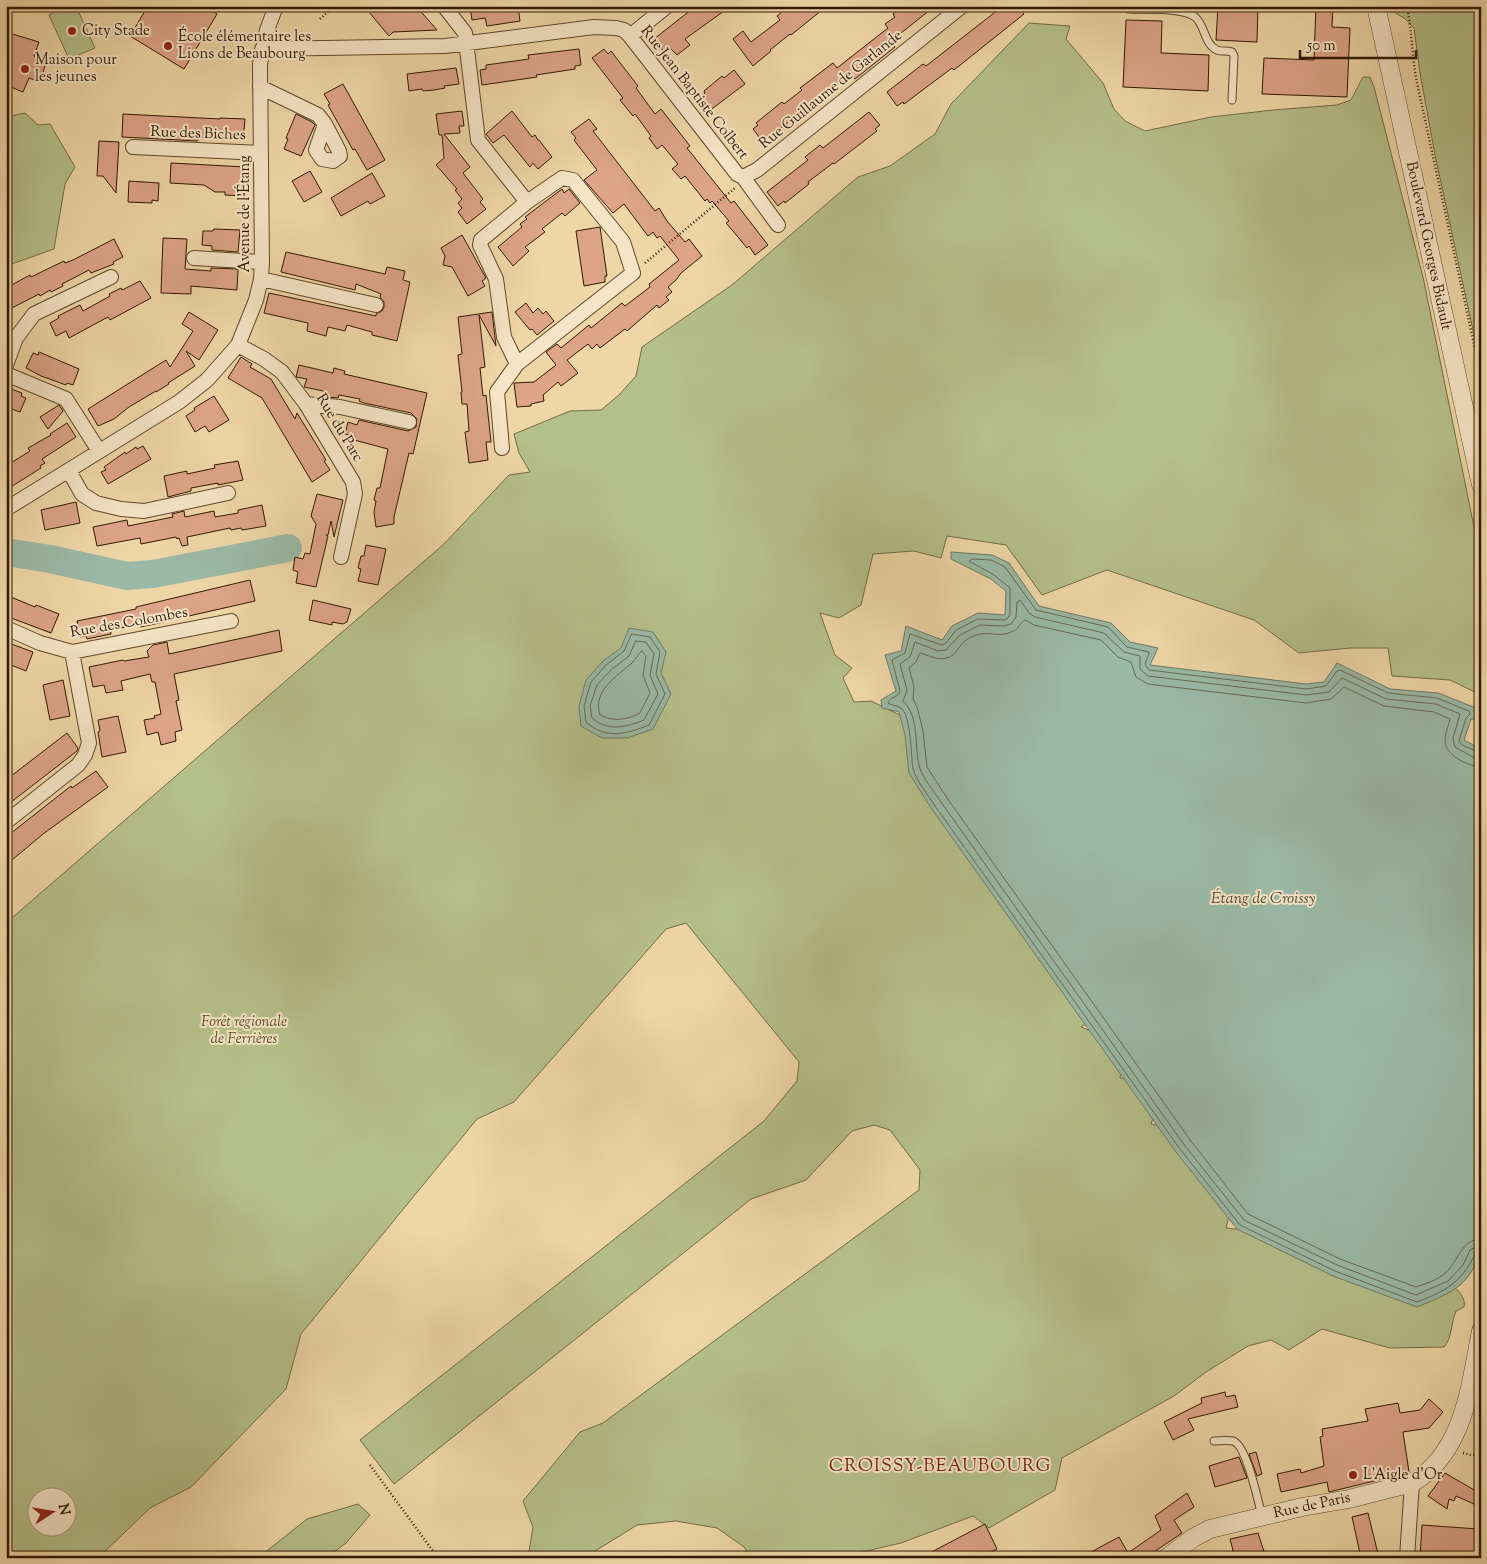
<svg xmlns="http://www.w3.org/2000/svg" width="1487" height="1564" viewBox="0 0 1487 1564" font-family="'Sorts Mill Goudy',serif">
  <rect width="100%" height="100%" fill="#efd6a7"/>
  <filter id="stains"><feTurbulence type="fractalNoise" baseFrequency=".004" numOctaves="4"/><feColorMatrix values="0 0 0 0 .2 0 0 0 0 .09 0 0 0 0 .02 0 0 0 .5 -.17"/></filter>
  <radialGradient id="worn" r=".72"><stop offset=".6" stop-color="#630" stop-opacity="0"/><stop offset="1" stop-color="#630" stop-opacity=".3"/></radialGradient>
  <path fill="#b5bf8a" stroke="#736c45" fill-rule="evenodd" d="M67 6H76L95 48 69 59 49 15Z
    M1392 6H1481V367L1435 155 1420 73 1414 28 1404 18 1392 11Z
    M1029 23 1070 26 1066 39 1103 83 1114 109 1125 121 1145 131 1211 117 1273 110 1337 105 1351 100 1363 77H1370L1374 87 1423 277 1473 522 1481 548V695L1450 680 1392 676 1388 648H1350L1299 653 1254 620 1107 570 1042 595 1006 545 947 536 941 558 914 551 873 554 861 605 839 618 820 613 835 655 852 668 843 678 854 702 871 701 908 719 1099 1016 1081 1027 1113 1040 1122 1063 1120 1078 1143 1081 1159 1099 1151 1124 1170 1128 1231 1209 1226 1228 1255 1231 1455 1288C1460 1292 1466 1300 1464 1307L1456 1311C1451 1322 1452 1339 1444 1347L1390 1348 1322 1329 1289 1350 1271 1340 1248 1346 1206 1372 1174 1396 1062 1458 1055 1490 989 1528 973 1516 901 1543 862 1552 853 1558H751L744 1547 717 1528 676 1521 637 1525 584 1558H528L533 1527 523 1501 580 1432 603 1423 919 1190 920 1170 890 1130 874 1125 852 1131 806 1180 751 1199 394 1484 360 1440 764 1121 797 1081 799 1062 686 923 666 929 514 1102 477 1119 301 1334 286 1389 191 1487 150 1508 98 1558H6V923L444 544 509 475 530 472 519 453 514 434 570 411 601 410 619 395 636 376 642 347 732 285 858 177 890 166 935 134 951 104ZM38 1496H68V1526H38Z
    M25 113 38 125 50 124 75 167 65 184 54 249 6 266V117Z
    M358 1504 370 1515 346 1543 326 1558H258L307 1519Z"/>
  <path fill="#9ab9a6" stroke="#707964" d="M951 552 992 555 1009 563 1039 606 1111 623 1130 642 1158 648 1150 665 1306 684 1324 682 1337 663 1390 689 1438 693 1481 710V719H1471L1464 740 1481 749V1250C1469 1288 1450 1293 1417 1307L1333 1276 1237 1229 1176 1152 931 808 909 773 905 735 899 712 882 708 881 700 896 691 885 655 901 651 906 626 942 640 952 626 978 613 1005 615 1006 591 991 579 951 559Z
    M629 628 653 632 666 652 661 673 671 694 653 729 627 738H602L581 726 579 706 586 680 603 661 621 648Z"/>
  <g fill="none" stroke-linecap="round" stroke-linejoin="round">
    <path stroke="#666953" stroke-width="1" d="M632 634 650 637 660 652 656 674 665 694 649 725C626 734 606 740 586 722L584 706 591 682 606 665 624 651Z
      M636 641 646 642 654 654 650 675 658 694 644 720C626 727 608 732 592 718L590 706 597 685 611 670 629 656Z
      M642 651 646 656 643 675 650 693 640 713C627 720 613 722 600 715 592 691 617 676 632 663 636 659 638 654 642 651Z
      M1481 753 1462 745 1459 741 1466 718 1470 714 1469 711 1437 698 1388 693 1340 670 1337 671 1326 686 1306 689 1149 670 1145 664 1149 654V652L1127 647 1108 627 1036 610 1005 567 991 560 972 559 969 561 994 575 1010 588V614L1008 618 1004 620 978 619 956 630 946 643 942 645 910 634 905 653 892 660 900 691C899 697 890 697 888 703 892 706 898 705 902 709 911 717 911 757 913 769 916 780 929 796 935 806L1180 1149 1240 1225 1335 1271 1417 1302C1446 1291 1461 1283 1475 1254L1481 1252
      M1481 759 1475 758 1455 747 1453 738 1460 714 1436 704 1386 699 1342 678 1329 692 1306 695 1148 676 1140 669V656L1124 652 1104 633 1035 617 1030 614 1020 600 1017 602 1016 617 1011 624 1003 626 980 625 960 635 946 650 938 651 915 642 910 657 900 664 907 690 903 701C921 719 913 746 920 769 923 778 935 793 941 802L1185 1146 1244 1220 1337 1265 1416 1295 1448 1281 1463 1265 1470 1250 1475 1247 1481 1246
      M1481 767C1467 766 1444 755 1445 739 1445 732 1449 725 1450 719L1434 712 1384 706 1344 687 1331 699 1306 703 1148 684 1136 677 1131 662 1118 657 1101 640 1034 625 1025 620C1020 623 1018 630 1011 632 995 639 986 627 966 640 959 645 957 655 947 658 937 661 929 655 920 653L916 662 909 668 914 687 913 699 917 707 923 731 927 767 947 798 1191 1141 1248 1214 1340 1259 1416 1287C1425 1284 1438 1280 1445 1273 1459 1261 1461 1239 1481 1239"/>
    <path stroke="#9ab9a6" stroke-width="28" d="M6 552 50 559 127 576 153 574 288 548"/>
  </g>
  <path fill="#dda488" stroke="#311900" d="M148 6H204L217 14 184 69 130 36Z
    M364 6H416L437 30 393 32 389 36Z
    M470 6H518L520 21 487 26 485 18 472 20Z
    M696 6H731L685 39 690 45 677 55 670 48 664 52 654 39Z
    M789 6H827L791 35 790 34 770 50 771 51 753 66 733 39 743 31 751 42 780 20 777 16Z
    M903 6H935L891 41 895 47 855 79 850 74 763 142 753 129 758 125 756 123 782 102 784 104 802 90 800 88 833 63 837 68 888 28 885 24 895 17 893 14Z
    M1003 6H1018L1024 14 954 70 952 68 904 104 903 102 897 106 887 92 923 64 926 66Z
    M1218 6H1258L1257 42 1216 40Z
    M1316 6H1333L1332 27 1350 28 1347 97 1262 94 1264 58 1314 60Z
    M1126 20 1162 21 1161 53 1209 55 1208 91 1123 87Z
    M6 32 39 42 34 56 47 60 40 82 29 78 23 92 6 85Z
    M579 49 581 65 575 66V69L536 75 537 77 482 85 480 70 486 69V65L529 59 528 55Z
    M604 49 608 54 611 51 638 86 636 88 655 114 661 109 690 146 687 148 731 203 734 201 768 245 755 255 749 246 747 248 733 231 726 223 729 221 712 201 710 203 707 199 705 201 685 176 681 179 672 169 678 164 662 145 657 149 649 138 651 136 635 114 633 116 620 100 623 98 592 58Z
    M456 68 459 84 444 86 445 88 434 90 423 91 422 89 409 91 407 74Z
    M734 70 745 84 705 114 695 101 705 93 704 91 722 76 724 78Z
    M343 84 385 160 367 170 355 149 353 150 328 105 330 104 324 94Z
    M462 111 464 126H459L460 133 444 134 470 167 463 173 483 199 480 202 486 209 467 224 458 212 462 208 458 203 462 199 455 190 457 189 436 165 444 158 442 135H439L436 114Z
    M512 111 532 137 535 135 538 140H539L552 157 538 169 533 163 530 167 504 135 493 143 486 134Z
    M869 112 880 125 875 129 877 131 834 164 833 163 808 182 809 184 785 203 784 201 778 206 767 192 808 160 805 157 820 145 823 148Z
    M123 114 220 119V118L245 119 243 140 198 137V141L122 137Z
    M296 114 312 122 315 125 301 156 284 149 288 139 286 138Z
    M589 119 597 129 593 131 655 211 659 208 667 221 685 242 689 239 702 256 681 273 676 280 668 287 672 292 666 297 669 300 659 308 657 305 627 331 625 329 600 348 597 344 592 349 588 344 567 360 578 373 561 386 558 382 543 395 544 401 531 404V406L517 407 514 383 534 382 556 365 546 352 557 344 561 348 589 325 591 328 622 303 625 306 650 287 649 284 679 260 660 236 657 238 653 232 648 236 624 204 613 213 584 180 597 170 574 140 576 138 571 132Z
    M99 141 119 142 116 193 103 176H97Z
    M171 163 246 167 244 196 225 195V192H215L204 185 170 183Z
    M310 171 322 192 304 202 292 181Z
    M372 173 385 196 370 204 368 201 341 216 331 198Z
    M129 181 159 183 158 201 152 200V203L128 202Z
    M562 189 564 193 569 189 580 203 565 216 562 213 542 229 545 232 525 247 529 251 513 266 498 247 522 227 520 224 527 219 525 217Z
    M600 227 607 276H605V282L584 286 576 231Z
    M214 229 240 230 238 252 212 250V246L202 245 203 231H213Z
    M462 235 486 278 482 281 485 286 468 296 452 267 443 265 445 256 441 248Z
    M163 238 187 239 185 269 211 271V268L238 269 237 290 191 286V294L161 293Z
    M114 239 123 257 113 262 114 264 91 273 89 270 62 284 63 286 51 292 50 290 40 296 39 294 6 311V288L30 275 31 277 64 261 65 263 73 260Z
    M286 252 385 274 387 267 405 271 403 280 410 282 397 341 372 335V332L347 325 345 331 328 327 326 336 307 331 308 323 264 313 269 293 376 316V314L382 311 384 307V302L380 297 381 294 356 284 355 290 281 272Z
    M140 281 151 298 110 320 108 317 69 338 66 331 56 336 50 323 59 318 58 316 80 305 83 311 110 296 109 294 121 288 122 290Z
    M526 303 533 313 538 308 543 314 546 311 554 321 537 335 532 329 530 330 515 312Z
    M189 312 218 330 199 360 186 351 195 366 168 383 169 384 156 392V391L129 407 114 419 98 426 88 409 166 360 170 367 193 331 182 324Z
    M492 312 496 346 479 315 485 367 480 368 483 396 486 395 491 442H486L488 460 469 463 465 432 469 431 467 404H462L461 392H462L458 355 462 354 458 317Z
    M39 352 79 369 73 385 67 383 66 385 41 376 26 368 33 353 38 355Z
    M241 357 252 364 250 367 271 379 295 419 297 413 326 460 324 461 330 470 312 482 262 398 228 378Z
    M299 365 333 373 334 368 345 371 344 374 427 393 413 454 409 453 394 517V524L376 527 374 512 376 501 374 500 377 488H380L388 449 354 440 355 436 345 434 348 422 357 425 359 420 408 431 416 427 417 419 411 413 364 403 359 401 360 399 339 395 338 398 327 397 328 392 304 387 307 379 296 377Z
    M6 387 22 393 21 396 26 398 20 412 6 407Z
    M214 396 229 420 209 432 205 426 195 432 186 416 195 410 194 408Z
    M59 405 63 411 48 429 40 417Z
    M67 423 76 437 42 459 45 463 40 466 41 468 6 490V466L30 451 28 448 51 435 50 434Z
    M143 446 151 459 108 484 101 472 106 470 104 467 125 452 126 454 136 447 137 449Z
    M238 461 243 480 218 485V483L191 488V491L168 497 164 476 187 471V474L215 468 214 465Z
    M317 494 343 500 334 537 331 521 328 535H326L328 536 316 587 296 583 298 572 293 570 295 557 303 559 305 553 310 554 316 524 311 516Z
    M76 502 80 523 45 530 41 510Z
    M262 505 266 526 242 530 241 528 231 530 230 528 187 537 188 545 182 546 179 538 177 539 176 537 141 544 140 538 97 546 93 527 127 520 128 526 173 517 172 514 184 511 185 517 214 511 215 517 238 513V510Z
    M366 545 386 549 378 585 358 581 361 569 358 568 361 556H364Z
    M250 580 255 601 180 618 184 614 163 619 164 622 140 627 139 624 111 630V634L87 639 86 636 80 637 77 621 136 609V607Z
    M6 595 35 607 36 605 59 614 51 633 6 616Z
    M313 600 351 609 347 622 343 624 332 622V625L309 620Z
    M279 630 282 651 174 674 179 700 176 701 182 730 175 732 176 741 161 745 158 732 147 735 144 720 155 718 154 716 161 714 155 682H152L150 674 121 681 123 690 106 693 104 685 93 687 89 667 123 660 124 661 149 657 147 651 153 645 167 642 169 654Z
    M6 642 33 652 26 671 6 663Z
    M63 680 70 716 50 720 43 685Z
    M118 716 126 752 102 757 98 732 100 731 98 720Z
    M67 733 78 748 77 751 6 806V780Z
    M96 771 108 787 43 834 6 865V837L71 786 72 788Z
    M1225 1392 1226 1397 1235 1395 1238 1407 1188 1419 1194 1430 1173 1440 1164 1422 1202 1403 1201 1398Z
    M1429 1399 1443 1412 1429 1428 1403 1432 1409 1472 1407 1473 1329 1492 1327 1482 1281 1492 1277 1474 1300 1469 1301 1473 1324 1466 1320 1437 1323 1436 1322 1429 1368 1421 1365 1409 1398 1403 1400 1413 1420 1410Z
    M1256 1452 1262 1474 1257 1476 1249 1454Z
    M1239 1457 1247 1478 1215 1487 1209 1466Z
    M1445 1473 1481 1494V1507L1456 1496 1454 1501 1449 1499 1447 1509 1428 1496Z
    M1187 1493 1194 1507 1174 1520 1182 1533 1145 1558H1080L1119 1537 1128 1553 1161 1530 1155 1516Z
    M1368 1513 1379 1558H1361L1352 1517Z
    M985 1524 997 1549 980 1558H920Z
    M1422 1525 1478 1529 1477 1558H1420Z
    M1258 1533 1266 1558H1235L1230 1539Z"/>
  <g fill="none" stroke-linecap="round" stroke-linejoin="round">
    <defs>
      <path id="service" d="M1126 6 1128 9C1144 10 1182 7 1195 17 1205 25 1204 44 1217 50 1221 52 1227 50 1232 52L1234 56 1232 100
        M1214 1441C1219 1441 1228 1440 1233 1441 1247 1445 1258 1502 1262 1516"/>
      <path id="minor" d="M444 6 465 33 478 140 527 202 481 240 480 245 496 279 504 337 517 364
        M630 36 667 6
        M262 49 445 46 594 27 616 28 624 30 630 36 737 174 743 177 778 225
        M260 87 318 115 325 124 316 150 322 159 333 161 340 156 339 151 325 124
        M133 147 261 153
        M743 177 757 170 962 6
        M194 258 262 262
        M261 279 376 305
        M238 345 264 359 282 372 306 404 353 482 355 494 341 557
        M6 365 16 338 34 314 111 277
        M6 374 66 399 99 451
        M306 404 340 407 409 422
        M502 448 497 392 517 364 633 273 623 242 573 180 562 178 527 202
        M69 471 82 494 96 503 121 509 144 511 228 493
        M6 509 179 402 207 380 238 345 256 300 261 279 262 262 260 64 267 30 276 6
        M6 628 40 643 72 652 231 621
        M6 822 78 765 85 755 89 743 72 652
        M1407 1558 1412 1483"/>
      <path id="tertiary" d="M1376 6 1481 485
        M1167 1558 1193 1538 1210 1529 1302 1507 1349 1499 1412 1483C1465 1452 1470 1385 1481 1331"/>
    </defs>
    <use href="#service" stroke="#60482a" stroke-width="9"/>
    <use href="#minor" stroke="#60482a" stroke-width="16"/>
    <use href="#tertiary" stroke="#60482a" stroke-width="19"/>
    <path stroke="#311900" stroke-width="2.5" stroke-dasharray="1 2.5" stroke-linecap="butt" d="M1407 6C1412 32 1412 58 1417 83L1481 376
      M320 19 335 6
      M645 263 735 188
      M1463 1453 1471 1455 1481 1454
      M370 1465 438 1558"/>
    <use href="#service" stroke="#f5e4c6" stroke-width="7"/>
    <use href="#minor" stroke="#f5e4c6" stroke-width="14"/>
    <use href="#tertiary" stroke="#f5e4c6" stroke-width="18"/>
  </g>
  <g fill="#8f2418" stroke="#f5e4c6" stroke-width="2">
    <circle cx="72" cy="31" r="5"/>
    <circle cx="168" cy="46" r="5"/>
    <circle cx="25" cy="69" r="5"/>
    <circle cx="1353" cy="1475" r="5"/>
  </g>
  <g text-anchor="middle" dominant-baseline="central" stroke-width="4" stroke-linejoin="round" paint-order="stroke">
    <g font-size="15" fill="#311900" stroke="#f5e4c6" text-anchor="start">
      <text x="82" y="31">City Stade</text>
      <text x="178" y="37">École élémentaire les<tspan x="178" dy="17">Lions de Beaubourg</tspan></text>
      <text x="35" y="60">Maison pour<tspan x="35" dy="17">les jeunes</tspan></text>
      <text x="1363" y="1475">L'Aigle d'Or</text>
    </g>
    <g font-size="15" fill="#311900" stroke="#f5e4c6">
      <text transform="translate(831 90) rotate(-39)">Rue Guillaume de Garlande</text>
      <text transform="translate(694 93) rotate(52)">Rue Jean Baptiste Colbert</text>
      <text transform="translate(198 134) rotate(2)">Rue des Biches</text>
      <text transform="translate(245 214) rotate(-90)">Avenue de l'Étang</text>
      <text transform="translate(1428 246) rotate(78)">Boulevard Georges Bidault</text>
      <text transform="translate(339 428) rotate(59)">Rue du Parc</text>
      <text transform="translate(129 623) rotate(-10)">Rue des Colombes</text>
      <text transform="translate(1312 1506) rotate(-12)">Rue de Paris</text>
    </g>
    <g font-size="15" font-style="italic" fill="#594b29" stroke="#f5e4c6">
      <text x="244" y="1022">Forêt régionale<tspan x="244" dy="17">de Ferrières</tspan></text>
    </g>
    <g font-size="16" font-style="italic" fill="#504932" stroke="#f5e4c6">
      <text x="1263" y="899">Étang de Croissy</text>
    </g>
    <g font-size="18" letter-spacing="1" fill="#7a1f14" stroke="#f5e4c6">
      <text x="940" y="1467">CROISSY-BEAUBOURG</text>
    </g>
  </g>
  <rect width="1487" height="1564" fill="none" stroke="#efd6a7" stroke-width="25"/>
  <rect x="8" y="8" width="1472" height="1549" fill="none" stroke="#311900" stroke-width="2.5"/>
  <rect x="12" y="12" width="1462" height="1539" fill="none" stroke="#311900"/>
  <g transform="translate(52 1512) rotate(78)"><circle r="24" fill="#f5e4c6" stroke="#a79377"/>
  <path d="M0-4L9 19L0 12L-9 19Z" fill="#8f2418"/>
  <text y="-8" font-size="14" font-weight="bold" text-anchor="middle" fill="#311900">N</text>
  </g>
  <path d="M1300 50v8h116v-8" fill="none" stroke="#311900" stroke-width="2.5"/>
  <text x="1307" y="50" font-size="15" fill="#311900" stroke="#f5e4c6" stroke-width="4" paint-order="stroke">50 m</text>
  <rect width="100%" height="100%" filter="url(#stains)"/>
  <rect width="100%" height="100%" fill="url(#worn)"/>
</svg>
